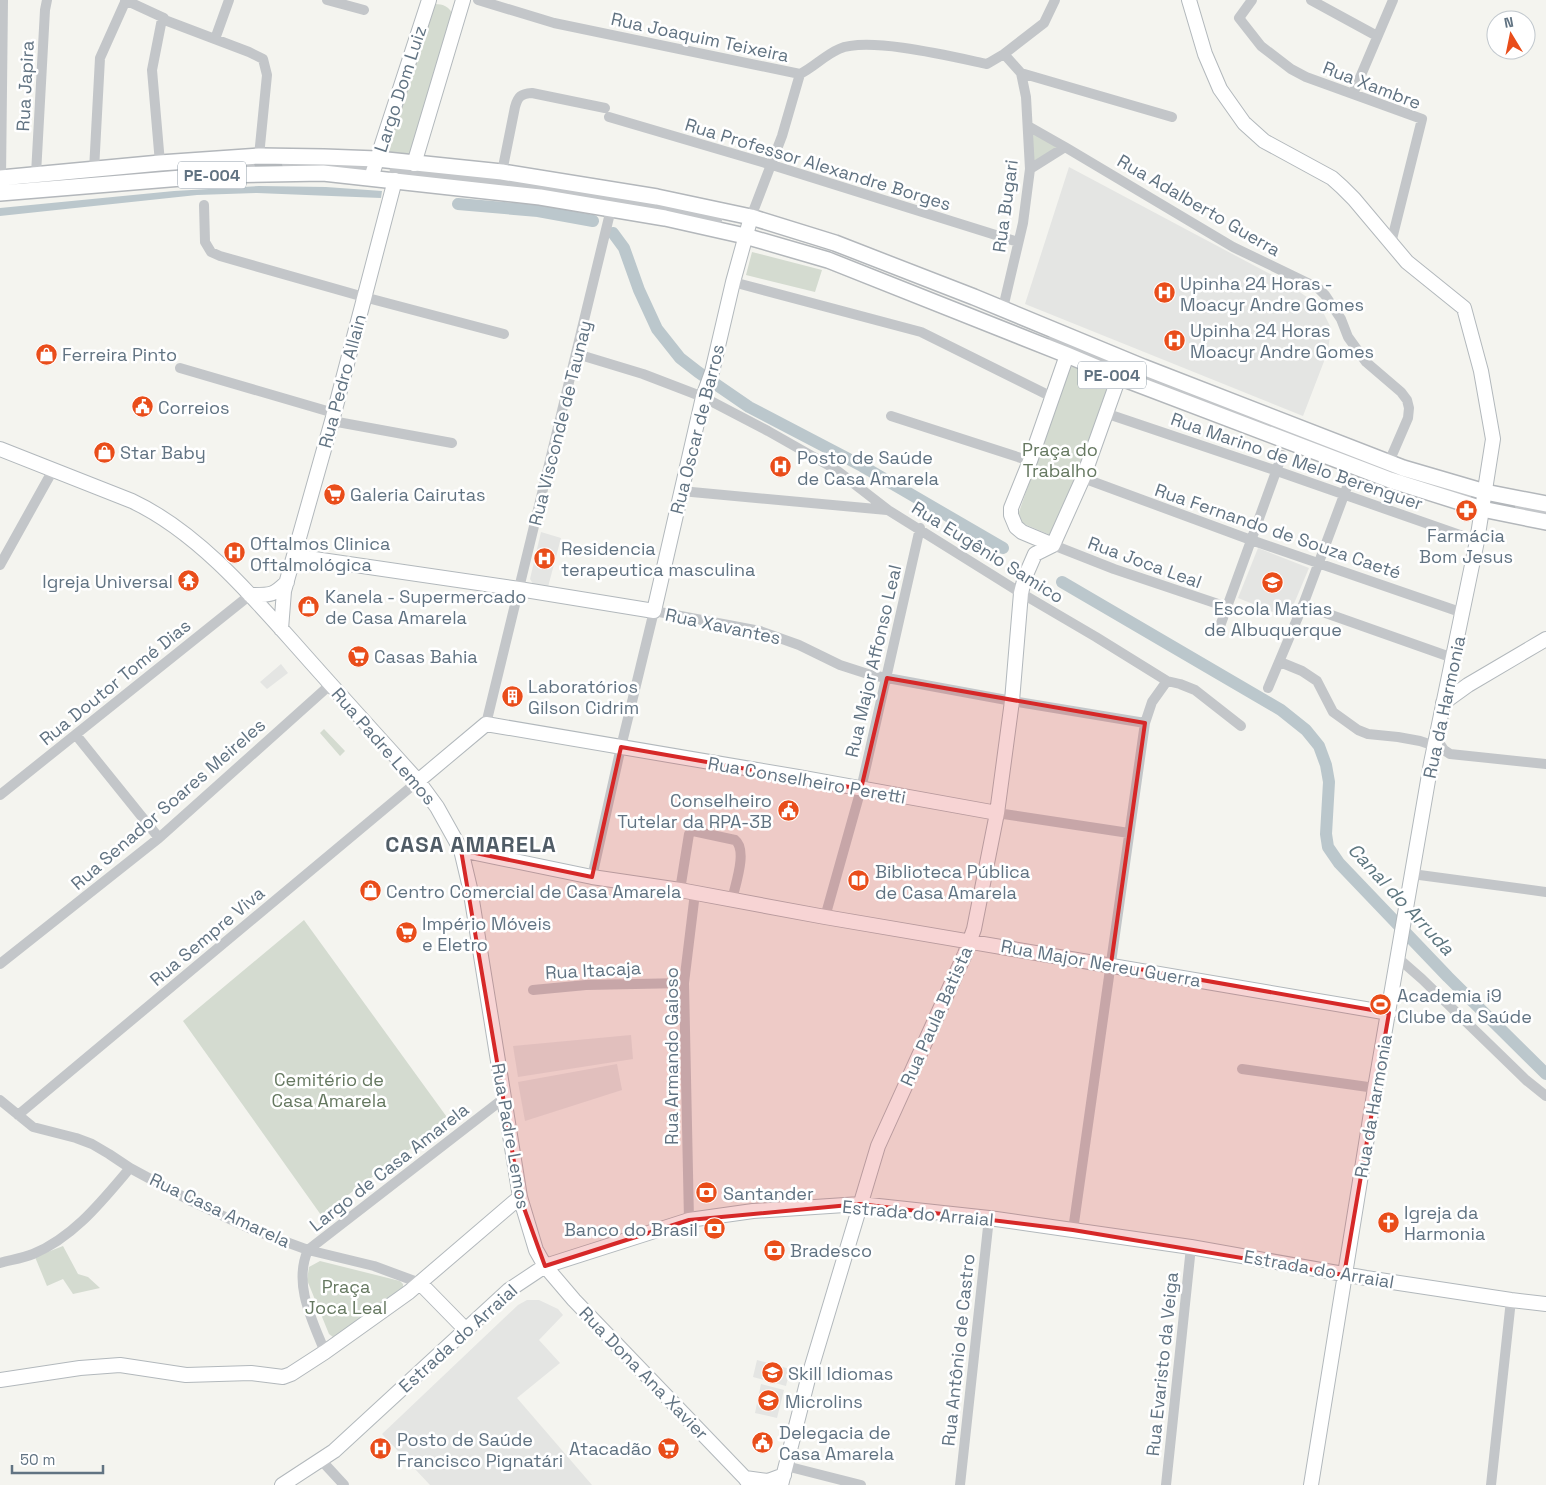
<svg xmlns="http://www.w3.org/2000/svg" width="1546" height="1485" viewBox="0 0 1546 1485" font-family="'Space Grotesk',sans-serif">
  <rect width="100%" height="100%" fill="#f4f4ef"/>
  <path fill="#e4e5e3" d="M1069 167 1285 282 1320 306 1331 328 1328 351 1303 416 1025 304Z
    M541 532 561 538 548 587 533 584 530 579Z
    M1258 548 1309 568 1288 618 1238 598Z
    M281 664 288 673 267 689 260 682Z
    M631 1035 633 1059 518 1077 513 1046Z
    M617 1064 622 1090 525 1121 518 1082Z
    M527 1300H539L558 1309 563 1315 539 1340 560 1363 517 1398 592 1485H430L382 1434 518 1305Z
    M757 1360 790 1369 786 1386 753 1377Z
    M761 1384 784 1390 777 1418 755 1413Z"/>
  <path fill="#d4dbd0" d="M435 4C443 4 450 7 453 15L410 158 385 155Z
    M1031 132 1060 148 1033 163Z
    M752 252 822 270 815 292 746 275Z
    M1073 365 1108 379 1109 383 1056 532 1050 535 1022 523 1019 518V512L1068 371Z
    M324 729 345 751 340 756 320 733Z
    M304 920 449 1120 321 1215 183 1021Z
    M63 1246 78 1274 88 1277 100 1288 73 1294 63 1279 47 1286 35 1257Z
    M320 1261 400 1281 403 1284V1287L337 1336 333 1337 329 1334 307 1280 309 1267Z"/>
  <path fill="#bbc7cc" d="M259 186 326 187 382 191 381 198 257 193 197 195 0 216V208L174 191Z"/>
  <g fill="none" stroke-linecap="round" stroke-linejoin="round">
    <path stroke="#bbc7cc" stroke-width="12" d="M458 204 538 211 593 221
      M613 233 624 248 639 290 657 329 680 358 698 372 749 407 862 466 1003 548
      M1062 582 1281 710 1306 730 1319 746 1326 765 1329 782 1326 834 1328 847 1339 863 1448 977 1546 1074"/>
    <defs>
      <path id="secondary" d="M1189 0 1205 54 1220 89 1244 123 1264 141 1332 178 1342 187 1354 199 1407 262 1464 308 1481 371 1493 439 1477 541 1431 763 1375 1088 1311 1485
        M414 164 463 0
        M371 178 429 0
        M1067 355 1030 461 1011 508V515L1016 527 1022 532 1053 545 1083 478 1119 377
        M0 449 132 501C198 532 253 597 301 651 340 695 379 738 418 781L437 807 461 850 470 888 520 1197 536 1250 545 1266 574 1300 745 1478 750 1485
        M294 556 519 589 654 611 703 397 712 372 733 282 751 217
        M250 595C270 595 273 596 287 582
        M281 629 284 591 332 421 395 180
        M1443 703 1468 685 1546 639
        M418 781 486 724 798 777 997 813
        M461 850 592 877 680 890 825 917 1389 1013
        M420 1283 466 1330
        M0 1380 80 1368 120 1365 186 1375 251 1373 283 1377 291 1374 325 1352 409 1292 520 1197
        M745 1478 768 1481 784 1475
        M282 1485 334 1451 509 1290 545 1266 689 1220 753 1211 860 1204 989 1218 1191 1247 1366 1278 1511 1300 1546 1304
        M781 1485 808 1379 878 1146 965 954 974 929 997 813 1012 701 1021 593 1025 577 1035 554 1053 545"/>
      <path id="primary" d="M0 178 160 163 259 156 324 157 377 159 502 172 657 197 751 217 835 243 974 297 1143 367 1403 468 1485 492 1546 504
        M0 193 218 175 323 173 540 197 665 218 745 236 828 260 1067 355 1119 377 1390 480 1482 509 1546 522"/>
    </defs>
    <use href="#secondary" stroke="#b2b8bc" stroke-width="16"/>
    <use href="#primary" stroke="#b3b7bb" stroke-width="18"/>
    <path stroke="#c3c6c9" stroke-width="10" d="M125 0 164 18 162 19 249 52 263 59 267 75 259 156
      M327 0 364 10
      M478 0 554 23 800 74
      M1252 0 1239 18 1261 46 1291 69 1306 77 1422 119 1391 243
      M1311 0 1377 36
      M215 39 229 0
      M1021 73 1172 117
      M1353 94 1393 0
      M609 117 772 165 1018 242
      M1028 126 1065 147
      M160 163 152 70 162 19
      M287 164 371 168 370 171H364
      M209 168 250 167
      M395 169 487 179 626 198 718 217 715 225 630 206 531 191 394 175Z
      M1030 169 1065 147 1233 247 1318 288 1325 295 1341 319 1348 337 1366 362 1401 392 1407 400 1409 408 1408 418 1389 462
      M94 170 100 58 126 0
      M502 172 515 107C518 96 521 94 532 93L605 108
      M36 174 45 10 47 0
      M1 178 3 0
      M204 205 205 242 211 252 220 256 364 297 504 334
      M751 217 782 136 800 74C814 67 825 55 839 49 868 36 954 57 987 64L1004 54 1044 23 1055 0
      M733 282 921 332 1052 397
      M1003 308 1023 223 1030 169 1026 97 1021 73 1004 54
      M1055 336 1337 451 1425 482 1466 495 1465 500C1325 453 1188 400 1052 344Z
      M577 354 643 374 703 397 768 431 835 469 888 510 1021 593 1096 637 1167 681 1180 684 1195 690 1241 726
      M180 368 334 413
      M1105 413 1277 471 1477 541
      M891 416 1030 461
      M332 421 452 443
      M1083 478 1251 540 1463 613
      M681 491 887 510
      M1520 506 1546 512
      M1053 545 1114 569 1227 607
      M0 565 53 470
      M1303 605 1453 658
      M1219 629 1282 455
      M1280 662 1302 671 1317 681 1333 712 1358 730 1368 734 1398 737 1420 741 1435 746
      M1268 688 1303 605 1350 479
      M486 724 611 209
      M76 735 159 838
      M1436 738 1444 750 1450 754 1546 764
      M0 795 250 595
      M997 813 1129 833
      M1412 874 1546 892
      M592 877 621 747 654 611 760 631 799 645 840 665 871 675 1012 701 1145 723
      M680 890 689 834 693 831 735 840C748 850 735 885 732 900
      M825 917 861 789 920 528
      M1398 958 1422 979 1526 1080 1546 1096
      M0 964 159 838 331 684
      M533 990 586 985 684 983
      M1242 1069 1375 1088
      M0 1100 33 1127 76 1138 92 1144 109 1154 130 1168 191 1201 251 1229 308 1250 374 1266 420 1283
      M18 1115 418 781
      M689 1220 684 983 695 893
      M1073 1230 1145 723 1152 702 1167 681
      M0 1263C11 1260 23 1258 33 1254 74 1237 102 1201 130 1168
      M325 1352C312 1320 293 1284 308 1250L503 1099
      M321 1460 344 1485
      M786 1466 861 1485
      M960 1485 989 1218
      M1166 1485 1191 1247
      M1491 1485 1511 1300"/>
    <use href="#secondary" stroke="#fff" stroke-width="14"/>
    <use href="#primary" stroke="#fff" stroke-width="15"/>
  </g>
  <path fill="#d62828" fill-opacity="0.2" stroke="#d62828" stroke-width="4" stroke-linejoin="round" d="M887 678 1145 723 1111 964 1389 1013 1344 1275 1073 1230 860 1204 689 1220 545 1266 520 1197 461 850 592 877 621 747 861 789Z"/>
  <defs>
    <symbol id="hospital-disc" viewBox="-11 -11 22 22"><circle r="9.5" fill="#e94d1a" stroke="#fff"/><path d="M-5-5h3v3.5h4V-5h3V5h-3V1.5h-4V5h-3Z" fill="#fff"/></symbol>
    <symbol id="shop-disc" viewBox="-11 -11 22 22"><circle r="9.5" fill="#e94d1a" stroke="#fff"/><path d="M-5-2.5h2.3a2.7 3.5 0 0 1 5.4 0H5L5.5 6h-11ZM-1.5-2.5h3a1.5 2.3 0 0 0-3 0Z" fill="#fff"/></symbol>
    <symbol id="civic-disc" viewBox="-11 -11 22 22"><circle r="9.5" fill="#e94d1a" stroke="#fff"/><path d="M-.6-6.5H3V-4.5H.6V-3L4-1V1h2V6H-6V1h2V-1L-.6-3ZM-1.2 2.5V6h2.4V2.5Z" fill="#fff"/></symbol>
    <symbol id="supermarket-disc" viewBox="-11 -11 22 22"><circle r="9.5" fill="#e94d1a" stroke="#fff"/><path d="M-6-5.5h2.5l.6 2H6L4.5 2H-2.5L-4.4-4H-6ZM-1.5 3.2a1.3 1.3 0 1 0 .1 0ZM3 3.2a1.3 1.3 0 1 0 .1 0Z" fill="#fff"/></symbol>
    <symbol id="pharmacy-disc" viewBox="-11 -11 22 22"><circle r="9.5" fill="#e94d1a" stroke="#fff"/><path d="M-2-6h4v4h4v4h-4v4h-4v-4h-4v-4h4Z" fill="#fff"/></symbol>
    <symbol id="temple-disc" viewBox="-11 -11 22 22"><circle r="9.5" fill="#e94d1a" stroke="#fff"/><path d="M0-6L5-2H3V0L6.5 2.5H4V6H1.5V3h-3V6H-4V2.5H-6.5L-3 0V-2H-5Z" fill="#fff"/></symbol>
    <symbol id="school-disc" viewBox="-11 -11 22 22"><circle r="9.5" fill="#e94d1a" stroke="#fff"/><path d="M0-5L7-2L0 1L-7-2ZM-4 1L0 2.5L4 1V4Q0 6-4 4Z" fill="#fff"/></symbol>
    <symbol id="building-disc" viewBox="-11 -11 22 22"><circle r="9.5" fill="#e94d1a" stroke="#fff"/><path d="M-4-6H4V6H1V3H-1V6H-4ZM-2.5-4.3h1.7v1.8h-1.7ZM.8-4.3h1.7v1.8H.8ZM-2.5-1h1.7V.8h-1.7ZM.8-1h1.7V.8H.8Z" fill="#fff"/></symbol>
    <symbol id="library-disc" viewBox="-11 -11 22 22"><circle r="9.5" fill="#e94d1a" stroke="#fff"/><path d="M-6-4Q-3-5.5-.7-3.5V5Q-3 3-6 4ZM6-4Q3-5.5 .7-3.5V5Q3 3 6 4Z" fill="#fff"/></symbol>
    <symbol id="stadium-disc" viewBox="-11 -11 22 22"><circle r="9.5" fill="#e94d1a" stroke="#fff"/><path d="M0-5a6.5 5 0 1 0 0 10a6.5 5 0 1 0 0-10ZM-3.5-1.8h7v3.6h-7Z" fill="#fff"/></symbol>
    <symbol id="bank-disc" viewBox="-11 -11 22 22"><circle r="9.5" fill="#e94d1a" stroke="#fff"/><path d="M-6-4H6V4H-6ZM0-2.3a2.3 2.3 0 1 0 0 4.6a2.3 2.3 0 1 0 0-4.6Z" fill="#fff"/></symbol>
    <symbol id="church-disc" viewBox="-11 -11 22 22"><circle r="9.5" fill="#e94d1a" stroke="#fff"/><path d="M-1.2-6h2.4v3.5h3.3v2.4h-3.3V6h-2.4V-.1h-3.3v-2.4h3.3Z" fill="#fff"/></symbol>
  </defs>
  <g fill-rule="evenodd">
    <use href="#hospital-disc" x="1152" y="280" width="25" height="25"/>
    <use href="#hospital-disc" x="1162" y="328" width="25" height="25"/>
    <use href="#shop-disc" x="34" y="342" width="25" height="25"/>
    <use href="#civic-disc" x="130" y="394" width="25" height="25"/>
    <use href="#shop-disc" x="92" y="440" width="25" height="25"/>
    <use href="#hospital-disc" x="768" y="454" width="25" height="25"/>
    <use href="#supermarket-disc" x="322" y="482" width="25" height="25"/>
    <use href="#pharmacy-disc" x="1454" y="498" width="25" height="25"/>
    <use href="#hospital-disc" x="222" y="540" width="25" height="25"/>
    <use href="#hospital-disc" x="532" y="546" width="25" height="25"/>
    <use href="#temple-disc" x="176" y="568" width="25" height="25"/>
    <use href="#school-disc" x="1260" y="570" width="25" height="25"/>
    <use href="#shop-disc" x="296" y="594" width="25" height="25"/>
    <use href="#supermarket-disc" x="346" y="644" width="25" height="25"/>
    <use href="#building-disc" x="500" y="684" width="25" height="25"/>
    <use href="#civic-disc" x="776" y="798" width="25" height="25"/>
    <use href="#library-disc" x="846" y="868" width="25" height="25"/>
    <use href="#shop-disc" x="358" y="878" width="25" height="25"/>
    <use href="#supermarket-disc" x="394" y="920" width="25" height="25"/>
    <use href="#stadium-disc" x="1368" y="992" width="25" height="25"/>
    <use href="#bank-disc" x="694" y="1180" width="25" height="25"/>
    <use href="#church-disc" x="1376" y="1210" width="25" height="25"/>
    <use href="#bank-disc" x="702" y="1216" width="25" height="25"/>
    <use href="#bank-disc" x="762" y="1238" width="25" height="25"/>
    <use href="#school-disc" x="760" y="1360" width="25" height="25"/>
    <use href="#school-disc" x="756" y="1388" width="25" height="25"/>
    <use href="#civic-disc" x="750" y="1430" width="25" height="25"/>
    <use href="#supermarket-disc" x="656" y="1436" width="25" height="25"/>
    <use href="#hospital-disc" x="368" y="1436" width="25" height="25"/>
  </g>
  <g text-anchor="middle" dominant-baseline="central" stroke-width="5" stroke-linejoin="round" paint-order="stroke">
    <g fill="#fff" stroke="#909da8" stroke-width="1">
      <rect x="178" y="161.5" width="68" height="27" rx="4"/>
      <rect x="1078" y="361.5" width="68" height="27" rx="4"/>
    </g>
    <g font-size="16" font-weight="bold" fill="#617382">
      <text x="212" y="175">PE-004</text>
      <text x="1112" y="375">PE-004</text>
    </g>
    <g font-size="18" fill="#617382" stroke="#fff">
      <text transform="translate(700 37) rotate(12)">Rua Joaquim Teixeira</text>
      <text transform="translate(1372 85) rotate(21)">Rua Xambre</text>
      <text transform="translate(25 86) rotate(-87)">Rua Japira</text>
      <text transform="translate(400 89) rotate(-72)">Largo Dom Luiz</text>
      <text transform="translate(818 164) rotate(17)">Rua Professor Alexandre Borges</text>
      <text transform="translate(1199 205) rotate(30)">Rua Adalberto Guerra</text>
      <text transform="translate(1005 206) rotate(-82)">Rua Bugari</text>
      <text transform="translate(342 381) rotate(-75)">Rua Pedro Allain</text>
      <text transform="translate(560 423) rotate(-76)">Rua Visconde de Taunay</text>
      <text transform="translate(697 429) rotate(-76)">Rua Oscar de Barros</text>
      <text transform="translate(1297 461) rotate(19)">Rua Marino de Melo Berenguer</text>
      <text transform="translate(1278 531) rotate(19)">Rua Fernando de Souza Caeté</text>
      <text transform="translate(988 552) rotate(32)">Rua Eugênio Samico</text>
      <text transform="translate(1145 562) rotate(20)">Rua Joca Leal</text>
      <text transform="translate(723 626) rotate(12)">Rua Xavantes</text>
      <text transform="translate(873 661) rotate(-77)">Rua Major Affonso Leal</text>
      <text transform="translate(115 682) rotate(-39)">Rua Doutor Tomé Dias</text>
      <text transform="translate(1444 707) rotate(-78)">Rua da Harmonia</text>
      <text transform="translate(384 746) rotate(49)">Rua Padre Lemos</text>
      <text transform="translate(807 780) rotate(10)">Rua Conselheiro Peretti</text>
      <text transform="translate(168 804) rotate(-41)">Rua Senador Soares Meireles</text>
      <text transform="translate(207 936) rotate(-40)">Rua Sempre Viva</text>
      <text transform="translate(1101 963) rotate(10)">Rua Major Nereu Guerra</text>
      <text transform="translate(593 970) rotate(-3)">Rua Itacaja</text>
      <text transform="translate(936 1016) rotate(-66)">Rua Paula Batista</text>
      <text transform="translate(671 1056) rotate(-90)">Rua Armando Gaioso</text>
      <text transform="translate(1373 1106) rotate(-80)">Rua da Harmonia</text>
      <text transform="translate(511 1136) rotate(80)">Rua Padre Lemos</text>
      <text transform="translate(389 1167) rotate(-38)">Largo de Casa Amarela</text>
      <text transform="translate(220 1210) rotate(25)">Rua Casa Amarela</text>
      <text transform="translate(918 1213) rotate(5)">Estrada do Arraial</text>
      <text transform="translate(1319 1269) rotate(10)">Estrada do Arraial</text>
      <text transform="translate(458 1338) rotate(-42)">Estrada do Arraial</text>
      <text transform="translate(958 1350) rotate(-84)">Rua Antônio de Castro</text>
      <text transform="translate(1162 1364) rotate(-84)">Rua Evaristo da Veiga</text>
      <text transform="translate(644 1373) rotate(46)">Rua Dona Ana Xavier</text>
    </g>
    <g font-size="18" fill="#617382" stroke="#fff" text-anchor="start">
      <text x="1180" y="283">Upinha 24 Horas -<tspan x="1180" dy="21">Moacyr Andre Gomes</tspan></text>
      <text x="1190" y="330">Upinha 24 Horas<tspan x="1190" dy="21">Moacyr Andre Gomes</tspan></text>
      <text x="62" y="354">Ferreira Pinto</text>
      <text x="158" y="407">Correios</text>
      <text x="120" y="452">Star Baby</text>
      <text x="797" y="457">Posto de Saúde<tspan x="797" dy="21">de Casa Amarela</tspan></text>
      <text x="350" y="494">Galeria Cairutas</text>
      <text x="1466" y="535" text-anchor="middle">Farmácia<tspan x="1466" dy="21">Bom Jesus</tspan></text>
      <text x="250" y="543">Oftalmos Clinica<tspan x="250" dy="21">Oftalmológica</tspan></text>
      <text x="561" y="548">Residencia<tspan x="561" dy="21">terapeutica masculina</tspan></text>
      <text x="173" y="581" text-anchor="end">Igreja Universal</text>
      <text x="325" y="596">Kanela - Supermercado<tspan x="325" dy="21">de Casa Amarela</tspan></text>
      <text x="1273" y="608" text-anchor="middle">Escola Matias<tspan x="1273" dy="21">de Albuquerque</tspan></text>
      <text x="374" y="656">Casas Bahia</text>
      <text x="528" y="686">Laboratórios<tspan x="528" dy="21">Gilson Cidrim</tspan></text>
      <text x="772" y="800" text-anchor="end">Conselheiro<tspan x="772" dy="21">Tutelar da RPA-3B</tspan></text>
      <text x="875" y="871">Biblioteca Pública<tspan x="875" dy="21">de Casa Amarela</tspan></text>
      <text x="386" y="891">Centro Comercial de Casa Amarela</text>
      <text x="422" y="923">Império Móveis<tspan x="422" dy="21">e Eletro</tspan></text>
      <text x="1397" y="995">Academia i9<tspan x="1397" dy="21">Clube da Saúde</tspan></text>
      <text x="723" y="1193">Santander</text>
      <text x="1404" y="1212">Igreja da<tspan x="1404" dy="21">Harmonia</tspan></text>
      <text x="698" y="1229" text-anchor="end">Banco do Brasil</text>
      <text x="790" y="1250">Bradesco</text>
      <text x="788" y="1373">Skill Idiomas</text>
      <text x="785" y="1401">Microlins</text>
      <text x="779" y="1432">Delegacia de<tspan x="779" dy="21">Casa Amarela</tspan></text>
      <text x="397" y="1439">Posto de Saúde<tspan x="397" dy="21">Francisco Pignatári</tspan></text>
      <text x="652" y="1448" text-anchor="end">Atacadão</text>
    </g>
    <g font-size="18" fill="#657860" stroke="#fff">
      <text x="1060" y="449">Praça do<tspan x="1060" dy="21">Trabalho</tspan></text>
      <text x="329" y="1079">Cemitério de<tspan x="329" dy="21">Casa Amarela</tspan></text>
      <text x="346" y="1286">Praça<tspan x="346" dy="21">Joca Leal</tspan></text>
    </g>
    <g font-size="19" font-style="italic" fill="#5d767f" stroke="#fff">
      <text transform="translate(1401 899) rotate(47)">Canal do Arruda</text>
    </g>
    <g font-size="22" font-weight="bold" letter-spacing="1" fill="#505c66" stroke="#fff">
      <text x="471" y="844">CASA AMARELA</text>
    </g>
  </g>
  <g transform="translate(1511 35) rotate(350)"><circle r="24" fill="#ffffff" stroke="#c0c7cd"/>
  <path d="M0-4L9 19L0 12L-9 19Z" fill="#e94d1a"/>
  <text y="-8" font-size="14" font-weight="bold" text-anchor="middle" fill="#617382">N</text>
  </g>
  <path d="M12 1465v8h91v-8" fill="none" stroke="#617382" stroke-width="2.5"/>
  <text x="20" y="1465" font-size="15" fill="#617382" stroke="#ffffff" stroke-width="4" paint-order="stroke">50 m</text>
</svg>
